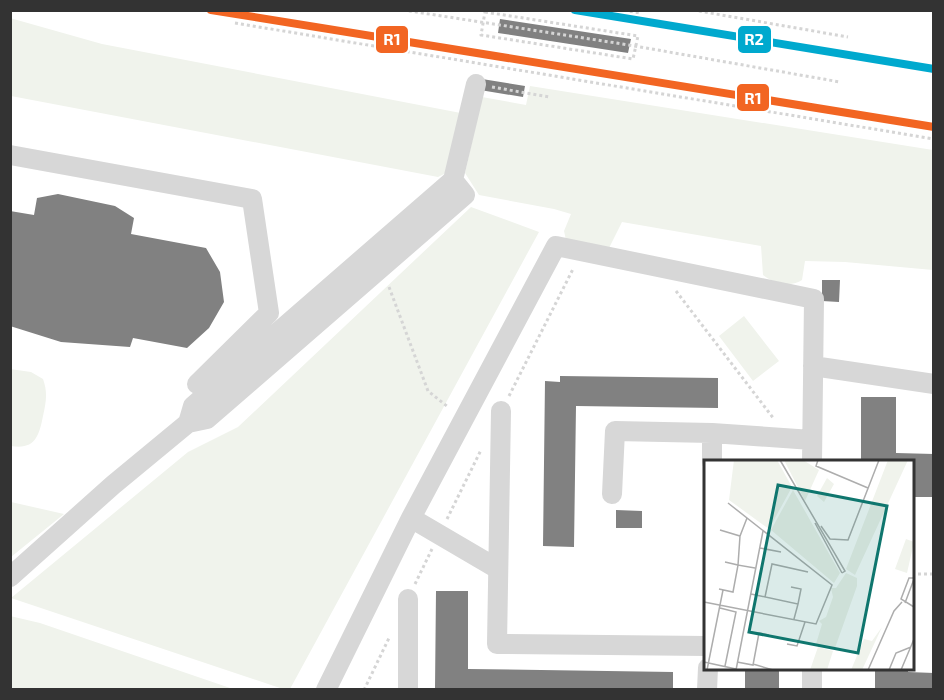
<svg xmlns="http://www.w3.org/2000/svg" width="944" height="700" viewBox="0 0 944 700" font-family="'Exo 2',sans-serif">
  <rect width="100%" height="100%" fill="#fff"/>
  <path fill="#f0f3ec" d="M10 18 102 44 466 114 456 168 438 177 11 96Z
    M530 86 933 150V270L845 262 805 261 802 280C791 288 772 283 763 275L761 246 622 222 609 248 566 240 564 231 571 214 554 209 479 195 465 173 482 97 526 105Z
    M471 207 539 232 290 689H283L11 598 188 452 238 427Z
    M744 316 779 361 753 381 719 336Z
    M10 369 31 372 43 379C48 393 46 402 43 416 39 436 35 450 11 446Z
    M11 502 64 514 11 557 10 502Z
    M10 616 40 623 233 689H11Z"/>
  <path fill="#818181" d="M500 19 631 39 628 53 498 33Z
    M482 79 525 86 523 97 480 90Z
    M58 194 115 206 134 218 131 234 206 248 220 272 224 302 209 328 187 348 133 338 130 347 61 342 10 326V211L34 215 37 198Z
    M822 280H840L839 302 822 301Z
    M560 376 718 378V408L576 406 574 547 543 546 545 381 560 382Z
    M861 397H896V453L934 454V497H912V462H861Z
    M616 510 642 511V528H616Z
    M436 591H468V669L673 672V690L435 688Z
    M745 668H779V690H745Z
    M875 668H908V672L934 673V690H875Z"/>
  <g fill="none" stroke-linecap="round" stroke-linejoin="round">
    <path stroke="#d5d5d5" stroke-width="3" stroke-dasharray="3 3" stroke-linecap="butt" d="M403 10 629 45 840 82
      M624 10 639 13 640 10
      M693 10 848 37
      M485 12 638 36 633 59 481 35Z
      M235 23 934 139
      M492 87 549 97
      M389 287 428 391 448 407
      M676 291 774 419
      M509 396 573 269
      M447 519 481 450
      M912 574H934
      M415 584 432 549
      M364 690 389 638"/>
    <path stroke="#d7d7d7" stroke-width="20" d="M10 155 252 199 269 313 197 384
      M453 180 476 84
      M813 366 934 384
      M501 411 497 644 706 646
      M712 462V433L812 440
      M612 494 615 431 712 433
      M411 518 498 569
      M10 577 113 485 188 423 193 406 453 180 465 195 207 419 188 423
      M408 599V690
      M326 690 411 518 556 246 814 299 812 462
      M707 690 708 668
      M812 690V668"/>
    <defs>
      <path id="rail-1" d="M211 10 934 127"/>
      <path id="rail-2" d="M575 10 934 69"/>
    </defs>
    <use href="#rail-1" stroke="#fff" stroke-width="12"/>
    <use href="#rail-2" stroke="#fff" stroke-width="12"/>
    <use href="#rail-1" stroke="#f26522" stroke-width="8"/>
    <use href="#rail-2" stroke="#00a9ce" stroke-width="8"/>
  </g>
  <g transform="translate(704 460)">
    <rect width="210" height="210" fill="#fff"/>
    <path d="M30 0H73L88 27 65 69 25 40ZM80 0H99L115 10 101 41ZM184 0H204L151 115 142 109ZM123 18 130 24 120 42 113 36ZM89 30 136 113 130 123 67 70ZM202 79 210 82 203 113 191 109ZM142 113 153 118V126L131 188 112 184 118 164 115 161 122 157 129 137 127 128H132ZM178 167 158 210H147L160 179 168 181ZM114 187 129 191 123 210H106Z" fill="#f0f3ec"/>
    <path fill="none" stroke="#adadad" stroke-width="1.5" d="M76 0 141 111 138 113M114 0 112 6 164 28M111 63 138 113M117 66 126 79 144 80 175 0M16 70 36 76 43 58M56 88 77 92M21 102 34 105 36 76M210 118H205L197 139 210 147M87 127 97 129 94 144M15 129 29 132 34 105 51 108M47 134 94 144 90 159M61 137 68 104 104 112M0 142 112 164 128 125 24 43M201 143 210 119M16 148 32 152 21 206M83 184 93 186 101 162M0 202 32 209M33 202 49 205 55 173 65 175M49 204 69 210M3 210 19 130M32 210 59 71M164 210 190 151 198 142M185 210 192 193 207 187M197 210 210 179"/>
    <path fill="#0f766e" fill-opacity="0.15" stroke="#0f766e" stroke-width="3" d="M74 25 183 46 154 193 45 172Z"/>
    <rect width="210" height="210" fill="none" stroke="#333" stroke-width="3"/>
  </g>
  <g stroke="#fff" stroke-width="2">
    <rect x="375" y="25" width="34" height="29" rx="6" fill="#f26522"/>
    <rect x="737" y="25" width="35" height="29" rx="6" fill="#00a9ce"/>
    <rect x="736" y="83" width="34" height="29" rx="6" fill="#f26522"/>
  </g>
  <g font-size="16" text-anchor="middle" font-weight="bold" fill="#fff">
    <text x="392" y="45">R1</text>
    <text x="754" y="45">R2</text>
    <text x="753" y="104">R1</text>
  </g>
  <rect width="944" height="700" fill="none" stroke="#333333" stroke-width="24"/>
</svg>
